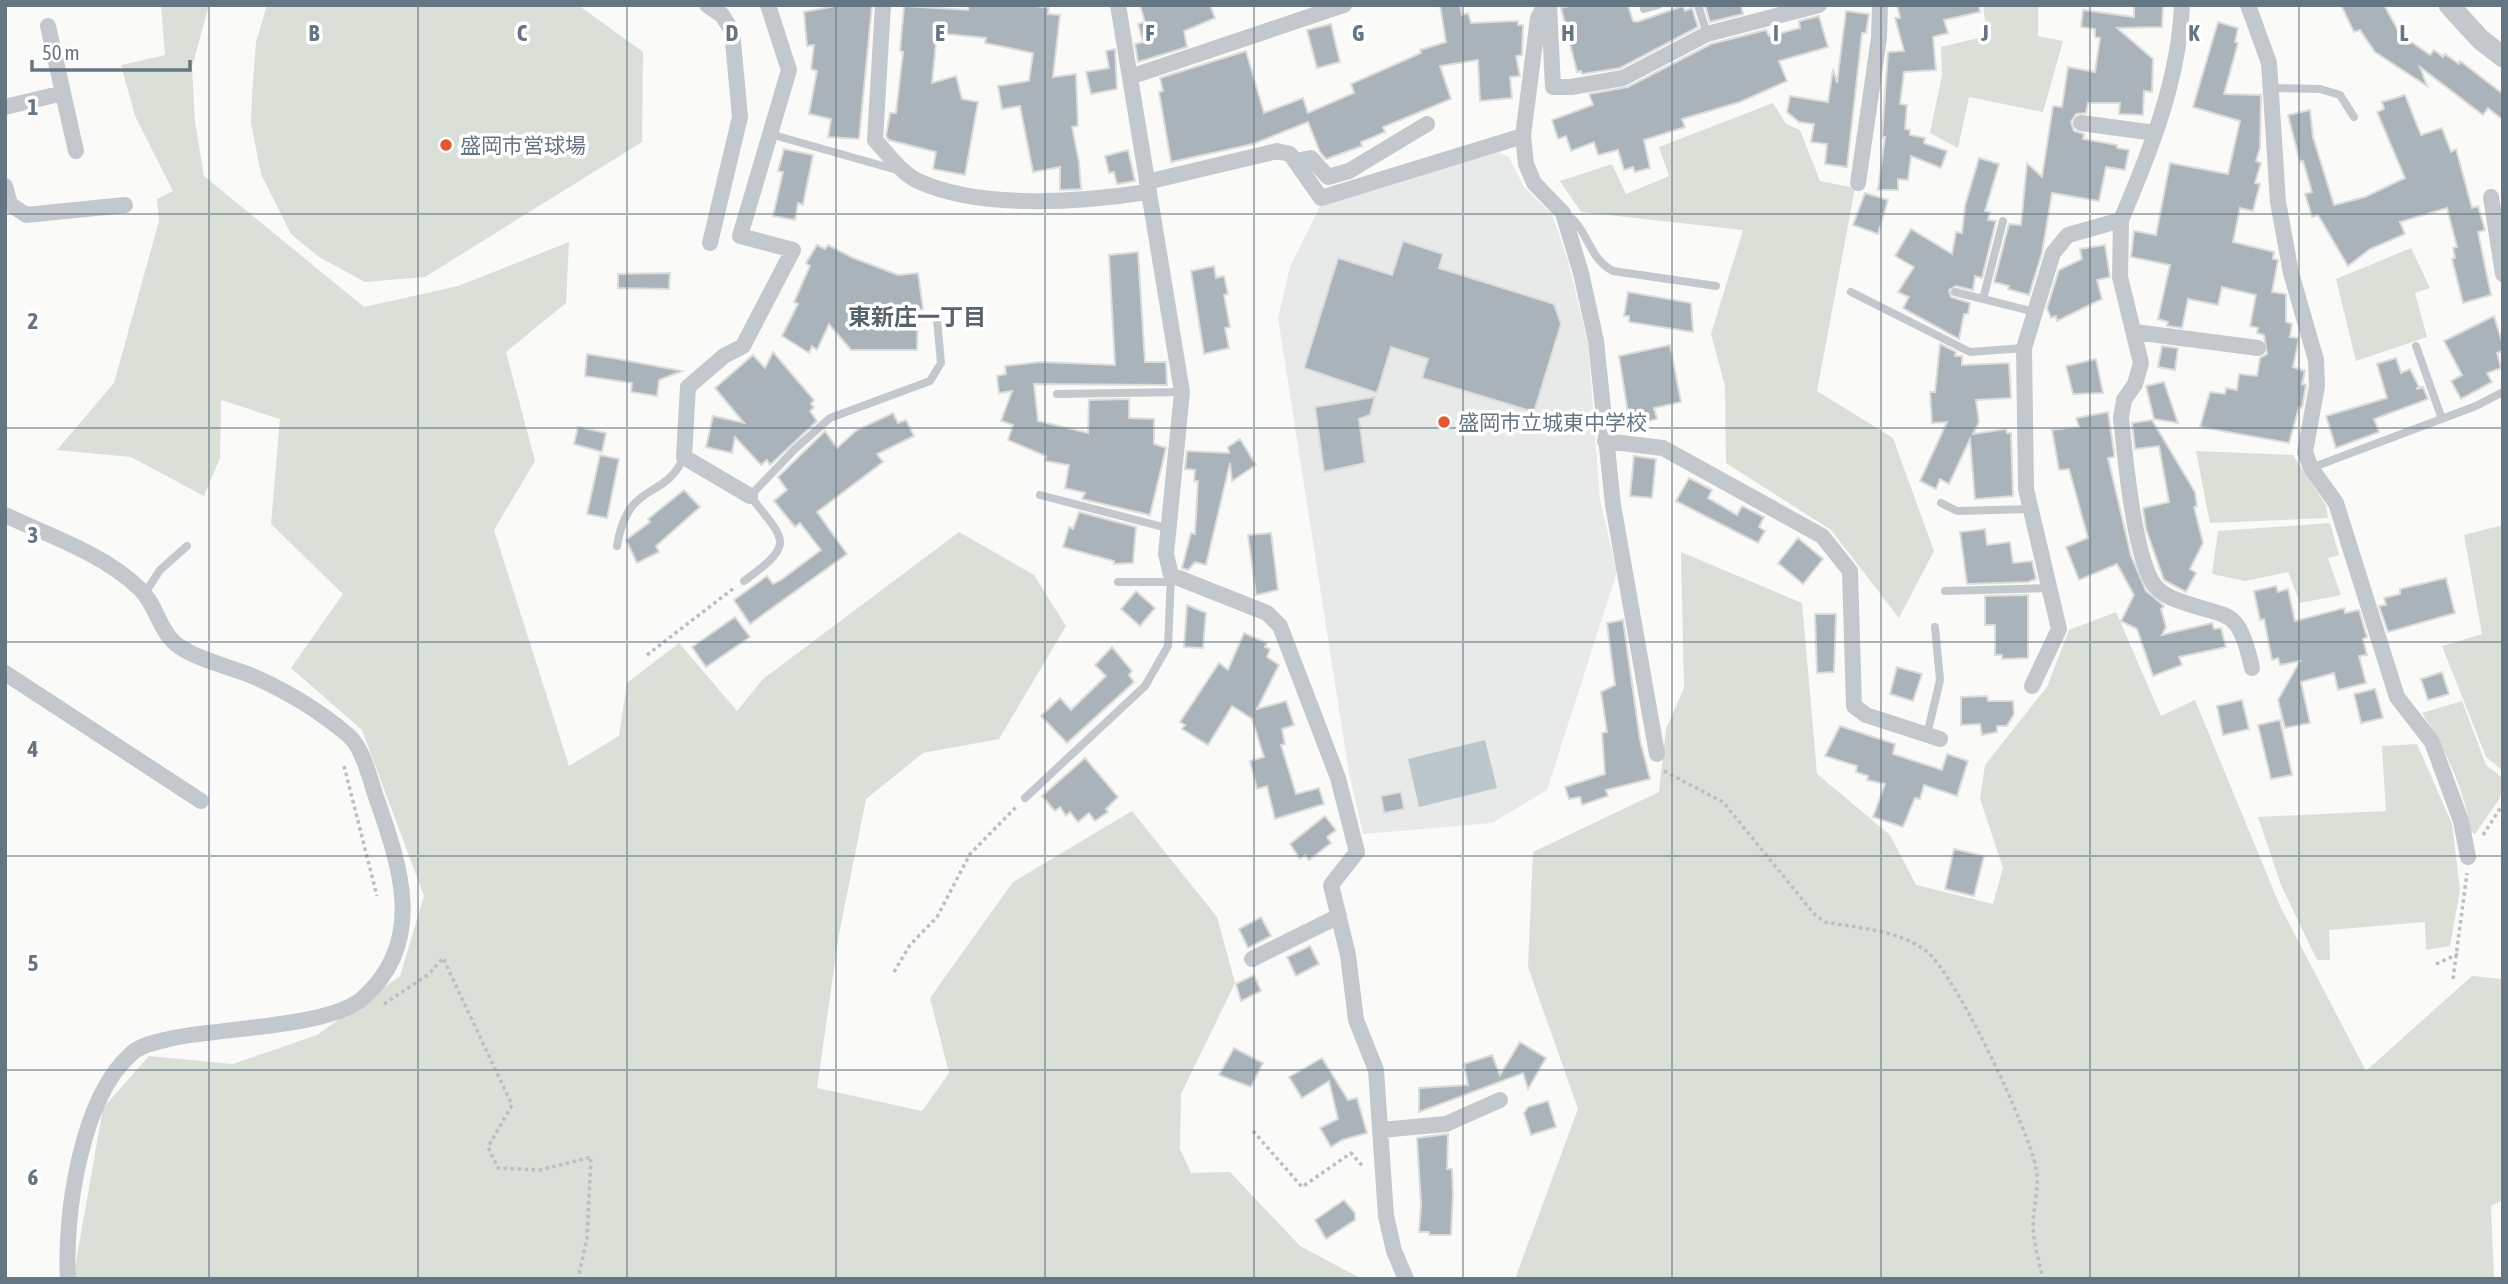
<svg xmlns="http://www.w3.org/2000/svg" width="2508" height="1284" viewBox="0 0 2508 1284" font-family="'Asap Condensed','Noto Sans JP',sans-serif">
  <rect width="100%" height="100%" fill="#fafaf8"/>
  <path fill="#e8e9e9" d="M1498 152 1509 157 1524 187 1552 214 1568 261 1588 343 1600 500 1617 572 1547 790 1492 823 1363 834 1349 773 1278 318 1290 267 1320 206Z"/>
  <path fill="#dadfd7" d="M161 5H209L192 67 195 122 204 176 364 307 458 286 569 242 566 303 506 352 535 461 494 530 569 766 619 736 627 683 679 643 737 711 763 679 959 532 1034 575 1066 626 999 739 923 753 866 799 839 934 817 1088 922 1111 949 1073 930 998 1013 882 1132 811 1217 917 1235 983 1181 1094 1180 1149 1191 1173 1230 1172 1300 1246 1362 1279H73L103 1108 149 1056 233 1064 317 1035 400 976 424 896 362 730 291 668 343 594 271 524 280 419 221 400 220 458 204 496 131 457 57 450 114 383 159 221 157 199 173 191 135 116 121 65 165 55Z
    M267 5H578L643 52 642 142 425 277 365 282 319 257 291 234 261 174 251 123 252 96 256 42Z
    M1983 5H2038V36L2063 41 2043 112 1969 97 1958 148 1930 133 1942 75 1941 47 1987 36Z
    M1773 103 1786 124 1800 130 1820 181 1855 188 1817 391 1893 438 1934 551 1899 618 1831 530 1726 463 1725 386 1711 334 1743 230 1581 212 1560 181 1612 164 1626 194 1669 176 1659 147Z
    M2411 248 2430 288 2415 293 2427 337 2356 361 2336 279Z
    M2196 451 2293 455 2326 505 2328 518 2210 523Z
    M2330 523 2339 555 2328 558 2341 595 2300 603 2288 572 2245 581 2212 574 2218 531Z
    M2503 525V771L2486 757 2442 646 2482 634 2464 535Z
    M1681 552 1802 603 1817 774 1890 835 1916 885 1993 904 2003 868 1980 799 1985 765 2047 687 2069 630 2116 612 2161 716 2195 700 2280 906 2366 1071 2472 976 2501 979 2503 975V1200L2491 1206 2494 1279H1515L1578 1109 1528 967 1533 852 1659 792 1666 729 1684 688Z
    M2462 701 2486 765 2503 778 2500 798 2475 834 2471 832C2465 791 2445 748 2422 713Z
    M2417 744 2452 824 2460 890 2450 946 2426 950 2425 922 2329 930 2330 960H2317L2281 885 2258 817 2386 811 2382 746Z"/>
  <path fill="#bbc7cb" d="M1485 740 1497 788 1419 807 1408 759Z"/>
  <path fill="#aab3b9" stroke="#dcdcda" stroke-width="2" d="M840 5H872L859 139 828 137 831 119 809 114 817 71 811 69 814 45 807 46 804 12Z
    M969 5H1028L1049 8 1048 14 1060 15 1053 77 1076 74 1078 126 1072 127 1079 162 1081 189 1060 190V167L1033 172 1020 106 1002 109 998 86 1029 81 1033 53 985 43 986 38 937 33 932 83 956 76 962 99 978 102 965 175 933 169 936 152 889 140 886 136 890 113H896L903 52 900 51 904 6 968 10Z
    M1140 5H1210L1215 18 1184 31 1187 47 1138 62 1135 44 1143 42 1138 24 1145 22Z
    M1440 5H1460L1462 15 1468 13 1471 23 1518 21V25H1523L1522 55 1516 56 1520 76 1510 77 1512 98 1480 101 1478 60 1440 66 1451 99 1383 127 1385 132 1361 142 1362 146 1326 159 1320 152 1308 122 1253 144 1171 162 1159 92 1163 91 1160 78 1246 51 1264 113 1303 98 1308 113 1354 93 1351 84 1421 53 1420 50 1446 42Z
    M1573 5H1628L1633 21 1637 22 1683 6 1685 11 1692 8 1698 27 1620 68 1582 74 1581 71 1577 72 1561 8Z
    M1705 5H1741L1743 14 1710 22Z
    M1897 5H1979L1980 12 1944 20 1948 33 1933 37 1936 70 1904 72 1900 104 1907 105 1905 129 1910 130V135L1925 138 1924 143 1947 151 1941 168 1911 156 1908 180 1898 179V190H1878L1885 137H1882L1888 52 1904 51 1895 18H1900Z
    M2134 5H2163L2162 27 2117 28 2153 59 2152 92 2144 91 2143 115 2119 114 2120 103H2088L2086 113 2076 114 2071 122 2074 131 2084 134 2083 139 2117 145V148L2129 150 2125 170 2106 167 2099 201 2052 193 2042 253 2029 295 2008 289 2009 286 1994 282 2009 224 2021 225 2027 163 2042 177 2053 106 2062 107 2068 67 2095 72 2100 38 2095 37V29L2081 27 2083 10 2134 17Z
    M2341 5H2384L2400 34 2430 55 2434 50 2443 57 2445 54 2459 64 2460 61 2503 94V120L2488 108 2483 115 2420 67 2427 86 2375 52 2360 30 2354 32Z
    M1846 11 1869 14 1866 33H1862L1847 167 1825 164 1827 144 1811 142 1814 124 1799 122 1787 112 1790 96 1828 102 1833 69 1837 83Z
    M1819 16 1828 47 1779 61 1787 81 1740 102 1682 119 1685 127 1644 140 1650 168 1635 172 1633 167 1624 170 1618 150 1598 155 1594 142 1571 151 1566 136 1558 139 1552 120 1593 105 1589 94 1628 87 1711 44 1766 30 1769 36 1800 28 1799 21Z
    M2218 22 2238 28 2235 42 2238 43 2224 94 2261 95 2260 148 2256 161 2261 163 2255 183 2260 184 2253 211 2240 208 2233 242 2274 252 2273 259 2278 260 2272 292 2286 294V322L2292 324 2290 337 2299 338 2293 367 2305 371 2302 384 2306 385 2302 408 2299 407 2289 443 2200 427 2210 392 2225 394 2226 388 2237 390 2239 374 2257 376 2260 358 2267 354 2264 335 2257 333 2258 328 2250 326 2256 295 2222 287 2218 305 2188 299 2182 328 2167 326 2168 322 2158 319 2170 265 2131 257 2134 231 2156 235 2170 163 2228 174 2240 121 2193 107Z
    M1331 24 1340 62 1317 68 1307 30Z
    M1115 49 1117 89 1091 94 1086 72 1109 68 1106 51Z
    M2405 95 2421 135 2442 128 2451 152 2456 149 2472 208 2478 206 2485 230 2478 232 2491 295 2463 303 2452 259 2455 258 2453 248 2457 247 2447 208 2400 222 2405 234 2370 249 2348 266 2318 215 2312 217 2305 194 2312 192 2303 161 2300 162 2288 115 2310 110 2313 137 2334 205 2365 197 2405 178 2377 112 2384 109 2382 102Z
    M784 149 813 155 803 205 798 203 795 220 773 216 783 172 778 171Z
    M1128 150 1135 181 1117 184 1114 172 1109 173 1105 156Z
    M1979 158 1999 164 1985 211 1990 212 1988 220 1996 221 1982 278 1975 276 1973 290 1956 286 1949 290 1951 297 1970 303 1968 314H1964L1959 339 1903 308 1909 297 1898 292 1914 267 1895 256 1911 229 1952 254 1956 232 1962 233 1965 206Z
    M1865 193 1888 200 1878 234 1853 225Z
    M1403 241 1443 254 1439 268 1554 304 1561 324 1534 412 1422 378 1428 359 1391 347 1377 393 1304 368 1338 258 1392 275Z
    M817 245 825 249 828 245 851 257 898 275 918 273 923 309 918 310 917 350H851L829 324 817 350 812 346 809 353 782 336 798 304 794 302 810 266 806 263Z
    M2105 245 2110 277 2097 280 2102 299 2057 321 2056 316 2051 318 2047 308 2059 270 2082 259 2080 249Z
    M1138 252 1145 362H1166L1167 385 1034 384 1038 421 1088 433 1089 400 1129 399V418L1154 419V444L1166 448 1150 515 1082 499 1085 493 1065 488 1069 465 1045 461 1046 456 1008 440 1013 425 1001 421 1012 391 999 393 997 376 1006 374 1005 366 1040 362 1115 365 1109 255Z
    M1214 266 1216 278 1224 276 1228 294 1224 295 1230 327 1225 328 1229 348 1204 354 1191 271Z
    M670 273 669 289 618 288V274Z
    M1628 292 1691 303 1693 332 1629 322V316H1624Z
    M2494 316 2503 345V351L2497 353 2501 368 2487 373 2492 382 2461 399 2451 381 2462 375 2444 341Z
    M1940 344 1956 352 1955 356H1962V365L2009 363 2011 398 1976 400 1979 422 1973 434 2006 429 2007 433H2011L2013 496 1975 499 1970 439 1949 484 1940 479 1936 489 1920 481 1947 422 1932 423 1930 392H1935Z
    M1670 345 1681 402 1654 408 1657 419 1630 426 1619 356Z
    M2162 346 2178 348 2175 370 2158 367Z
    M773 352 814 400 811 404 814 407 810 411 817 421 770 465 767 460 761 465 735 437 732 453 706 447 713 416 744 423 715 388 753 355 765 368Z
    M587 354 618 359 682 371 659 380 657 396 631 392 632 383 585 376Z
    M2396 358 2401 373 2410 369 2419 387 2416 389 2423 387 2428 399 2374 419 2379 432 2336 448 2326 416 2387 398 2377 364Z
    M2096 359 2103 393 2073 394 2066 366Z
    M2164 382 2178 423 2154 419 2146 386Z
    M1375 397 1370 415 1359 419 1365 463 1324 472 1315 407Z
    M2108 412 2114 452V457L2108 458 2131 556 2146 591 2164 606 2161 609 2166 627 2162 635 2212 623 2214 629 2221 628 2226 647 2179 657 2182 665 2153 676 2137 629 2121 621 2134 595 2117 564 2079 580 2066 547 2088 538 2069 469 2059 470 2052 430 2079 427 2076 418Z
    M893 413 898 423 906 420 914 436 877 454 883 462 817 512 847 554 750 624 734 600 767 576 773 584 781 580 821 550 800 523 795 527 774 501 787 490 778 477 825 431 837 448 857 430Z
    M2152 420 2195 492 2197 506 2194 507 2203 543 2190 569 2196 573 2186 592 2164 580 2146 529 2143 508 2169 502 2159 446 2135 449 2132 423Z
    M578 427 606 433 602 452 574 444Z
    M1240 439 1256 465 1232 481 1230 463 1206 565 1195 562 1188 570 1182 568 1191 533 1195 534 1198 481H1194L1195 470 1185 469 1187 451 1229 453 1228 447Z
    M600 455 619 459 607 518 587 514Z
    M1634 456 1656 459 1652 498 1630 496Z
    M1689 478 1712 490 1708 498 1737 515 1742 506 1764 517 1759 527 1765 531 1758 543 1676 501Z
    M684 490 700 507 656 546 659 552 637 563 626 540 650 522 648 519Z
    M1079 512 1136 527 1133 563 1114 564V561L1063 547 1069 527 1073 529Z
    M1985 529 1987 545 2010 542 2013 563 2032 561 2036 579 2028 582 1967 584 1960 532Z
    M1271 533 1278 590 1256 595 1248 535Z
    M1798 538 1823 559 1803 584 1778 563Z
    M2446 578 2455 613 2388 632 2379 606 2386 605 2384 598 2400 594V589Z
    M2276 586 2278 592 2288 589 2295 621 2344 608 2345 613 2359 610 2367 637 2363 639 2367 655 2359 656 2366 683 2338 690 2334 673 2301 682 2310 723 2285 728 2278 700 2300 661 2280 665 2278 658 2272 660 2264 619 2260 620 2254 591Z
    M1136 591 1155 608 1140 626 1121 609Z
    M2028 595V658L2002 659V655H1995V625H1985V596Z
    M1187 605 1206 613 1203 648 1184 647Z
    M1815 614H1836L1834 672 1817 673Z
    M735 617 750 637 706 667 692 647Z
    M1623 620 1640 740 1650 779 1606 790 1608 796 1582 805 1580 797 1569 799 1565 787 1605 774 1602 733 1607 732 1601 692 1615 685 1607 623Z
    M1244 633 1267 643 1265 647 1270 649 1267 657 1279 665 1257 709 1286 701 1294 725 1282 729 1285 744 1281 745 1296 794 1319 788 1324 804 1275 819 1267 786 1257 789 1250 761 1264 757 1252 719 1232 706 1208 745 1182 729 1185 725 1180 722 1219 663 1228 670Z
    M1112 647 1132 671 1129 675 1134 682 1067 743 1041 716 1060 698 1071 710 1106 676 1095 665Z
    M1897 667 1922 674 1913 701 1890 694Z
    M2442 672 2449 694 2428 700 2421 679Z
    M2375 689 2383 718 2361 723 2354 694Z
    M1987 696 1988 701H2013L2014 714 2007 726H1997V732L1982 735 1980 724 1961 725V697Z
    M2242 700 2249 729 2223 735 2217 706Z
    M2280 720 2292 775 2271 779 2258 725Z
    M1840 726 1895 744 1893 754 1942 770 1947 754 1968 761 1957 796 1924 785 1920 799 1915 798 1903 827 1873 817 1885 784 1867 780 1868 776 1856 772 1857 766 1825 756Z
    M1085 758 1118 797 1106 809 1108 812 1095 821 1089 813 1078 822 1070 812 1066 816 1060 807 1055 811 1042 796Z
    M1401 792 1404 809 1384 813 1381 796Z
    M1325 816 1336 830 1327 837 1331 843 1309 860 1305 855 1300 859 1290 844Z
    M1954 849 1984 856 1974 896 1945 889Z
    M1261 917 1271 936 1248 948 1239 929Z
    M1310 946 1319 964 1296 976 1287 957Z
    M1254 975 1261 991 1241 1001 1236 984Z
    M1520 1042 1546 1058 1528 1089 1523 1073 1419 1112V1088L1468 1085 1464 1064 1492 1055 1500 1075Z
    M1234 1048 1263 1063 1251 1087 1219 1075Z
    M1322 1058 1348 1100 1357 1098 1367 1133 1342 1140 1331 1147 1320 1128 1338 1119 1329 1081 1302 1098 1289 1077Z
    M1548 1101 1556 1127 1531 1135 1524 1113 1528 1107Z
    M1448 1134 1447 1169H1452L1453 1194 1451 1235H1429V1232H1419L1421 1205 1417 1138Z
    M1344 1200 1355 1213V1220L1326 1239 1315 1220Z"/>
  <g fill="none" stroke-linecap="round" stroke-linejoin="round">
    <path stroke="#bbbfc2" stroke-width="3.5" stroke-dasharray="3.5 3.5" stroke-linecap="butt" d="M647 655 734 588
      M344 766 377 896
      M1664 771 1723 802 1815 915 1825 922C1858 928 1899 930 1926 951 1956 974 2029 1130 2036 1168 2040 1186 2033 1208 2033 1227 2034 1244 2039 1262 2043 1279
      M2483 835 2503 804
      M2436 964 2458 954
      M894 972 910 945 937 917 970 854 1016 807
      M2453 979 2467 873
      M384 1004 429 974 443 958 512 1105 488 1147 498 1168 540 1170 591 1157 587 1238 578 1279
      M1253 1131 1302 1187 1351 1153 1364 1168"/>
    <path stroke="#c3c8cc" stroke-width="8" d="M1698 5 1707 34
      M1644 9 1658 5
      M2273 88 2320 89 2340 95 2354 117
      M770 134 897 170
      M1563 213C1588 224 1586 257 1613 271L1716 286
      M1851 292 1970 352 2024 348
      M1955 292 2035 312
      M1983 299 2003 221
      M2416 346 2442 419
      M1057 394 1182 392
      M2311 468 2476 406 2503 392
      M1040 495 1167 528
      M1941 503 1957 511 2031 509
      M617 546C628 479 664 502 684 457
      M744 581C796 543 786 542 750 496L795 449 830 418 930 381 941 363 937 319
      M1118 582H1171
      M1945 591 2050 588
      M145 593 160 570 187 546
      M1927 735 1940 680 1935 627
      M1025 798 1145 686 1168 646 1171 575"/>
    <path stroke="#c3c8cc" stroke-width="16" d="M707 5 722 15 732 31 740 117 710 243
      M883 5 875 140C887 153 901 173 918 181 981 210 1081 202 1148 192
      M1118 5 1182 392 1166 554 1171 575 1267 613 1280 626 1338 778 1357 852 1331 885 1348 955 1356 1020 1376 1070 1386 1216 1394 1251 1406 1279
      M1545 5 1538 18 1523 136 1526 164 1534 183 1563 213 1581 273 1596 341 1613 505 1657 754
      M1549 5 1553 87H1571L1623 78 1707 34 1819 5
      M2248 5 2269 63 2278 202 2291 273 2316 360 2317 386 2305 452 2311 468 2336 503 2397 697 2432 742 2461 821 2468 857
      M48 26 76 151
      M1130 77 1344 5
      M5 107 63 93
      M2081 123 2155 133
      M1295 161 1311 158 1328 177 1349 171 1427 124
      M1147 182 1277 151 1290 154 1321 198 1523 136
      M1858 183 1879 38 1880 5
      M5 186 10 204 26 215 125 205
      M2491 197 2503 274
      M2121 220 2120 277 2141 363 2135 384 2124 400 2121 418C2125 455 2134 559 2155 586 2161 593 2168 597 2177 600 2229 620 2238 604 2252 668
      M2135 332 2258 348
      M1605 441 1663 448 1822 536 1850 571 1854 706 1866 715 1940 739
      M750 496 684 457 688 387 724 356 743 346 793 250 740 236 789 70 768 5
      M5 515C50 536 104 554 140 589 157 605 159 633 180 647 203 662 233 667 257 678 288 692 322 713 348 735 363 748 369 776 375 794 399 863 428 940 363 998 331 1027 220 1028 173 1038 158 1042 141 1044 130 1055 81 1099 64 1216 68 1279
      M5 673 201 801
      M2032 686 2059 629 2026 489 2024 348 2053 253 2068 235 2121 220C2150 152 2179 80 2182 5
      M1252 959 1339 916
      M1381 1130 1446 1124 1500 1100"/>
    <path stroke="#c3c8cc" stroke-width="21" d="M2449 5 2480 39 2503 57"/>
  </g>
  <path fill="none" stroke="#657683" stroke-width="2" stroke-opacity="0.55" d="M209 5V1279M418 5V1279M627 5V1279M836 5V1279M1045 5V1279M1254 5V1279M1463 5V1279M1672 5V1279M1881 5V1279M2090 5V1279M2299 5V1279M5 214H2503M5 428H2503M5 642H2503M5 856H2503M5 1070H2503"/>
  <g fill="#e4572e" stroke="#fff" stroke-width="2.5">
    <circle cx="446" cy="145" r="7"/>
    <circle cx="1444" cy="422" r="7"/>
  </g>
  <g text-anchor="middle" dominant-baseline="central" stroke-width="7" stroke-linejoin="round" paint-order="stroke">
    <g font-size="21" fill="#657683" stroke="#fff" text-anchor="start">
      <text x="460" y="145">盛岡市営球場</text>
      <text x="1458" y="422">盛岡市立城東中学校</text>
    </g>
    <g font-size="23" font-weight="bold" fill="#57646e" stroke="#fff">
      <text x="917" y="317">東新庄一丁目</text>
    </g>
  </g>
  <g font-size="23" text-anchor="middle" font-weight="bold" fill="#657683" stroke="#fff" stroke-width="7" stroke-linejoin="round" paint-order="stroke">
    <text x="314" y="41">B</text>
    <text x="522" y="41">C</text>
    <text x="732" y="41">D</text>
    <text x="940" y="41">E</text>
    <text x="1150" y="41">F</text>
    <text x="1358" y="41">G</text>
    <text x="1568" y="41">H</text>
    <text x="1776" y="41">I</text>
    <text x="1985" y="41">J</text>
    <text x="2194" y="41">K</text>
    <text x="2404" y="41">L</text>
    <text x="33" y="115">1</text>
    <text x="33" y="329">2</text>
    <text x="33" y="543">3</text>
    <text x="33" y="757">4</text>
    <text x="33" y="971">5</text>
    <text x="33" y="1185">6</text>
  </g>
  <rect width="2508" height="1284" fill="none" stroke="#657683" stroke-width="14"/>
  <path d="M32 60v10h158v-10" fill="none" stroke="#657683" stroke-width="3.5"/>
  <text x="42" y="60" font-size="21" fill="#657683" stroke="#ffffff" stroke-width="5" paint-order="stroke">50 m</text>
</svg>
